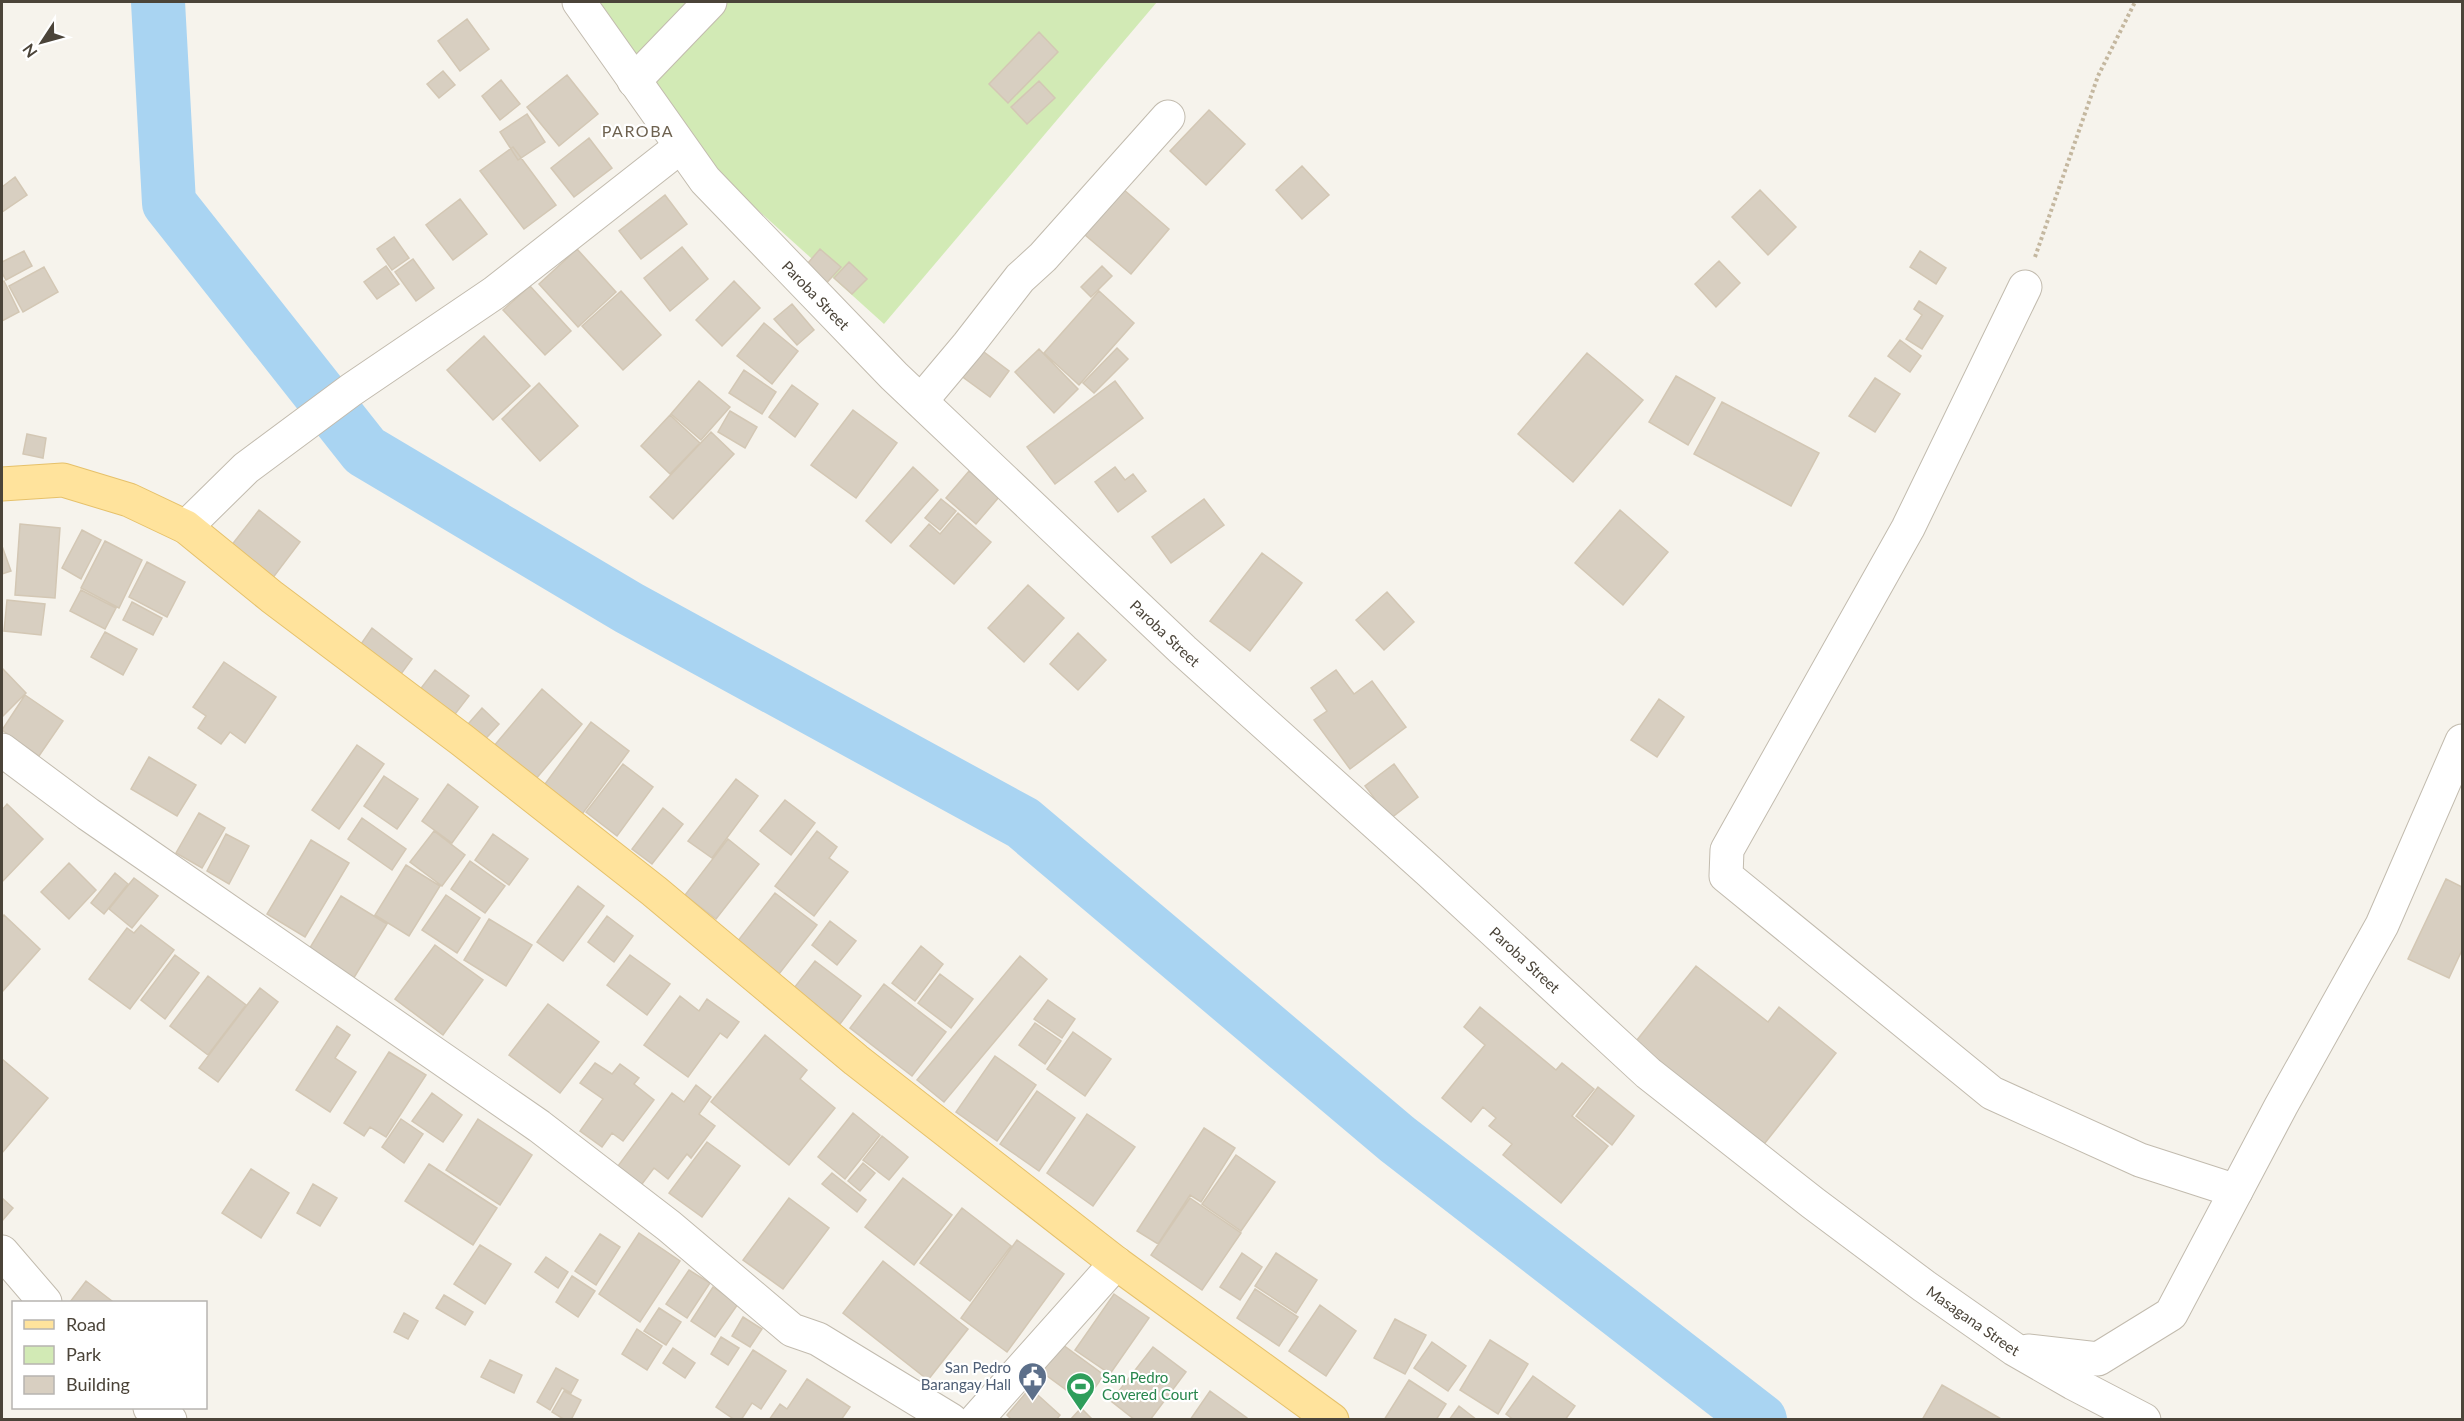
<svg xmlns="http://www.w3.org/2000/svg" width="2464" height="1421" viewBox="0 0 2464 1421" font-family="Lato,sans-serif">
  <rect width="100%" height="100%" fill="#f6f3ec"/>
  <path fill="#d2eab5" d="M600 2H1157L884 324 717 173Z"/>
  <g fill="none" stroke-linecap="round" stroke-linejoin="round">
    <path stroke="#a9d4f2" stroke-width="54" d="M158 2 169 203 365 451 629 608 1023 823 1397 1139 1760 1420"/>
  </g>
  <path fill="#d8cfc1" stroke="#d3c7b4" stroke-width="1.5" d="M467 19 489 49 460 71 438 41Z
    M1039 32 1058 52 1008 103 989 84Z
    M443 71 455 85 439 98 427 84Z
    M567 75 598 114 559 146 527 107Z
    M501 80 520 104 500 120 482 96Z
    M1039 81 1055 98 1027 124 1011 107Z
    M1209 110 1245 144 1206 185 1170 151Z
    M527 114 545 142 518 160 500 132Z
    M589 138 612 168 574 197 551 168Z
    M513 147 556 205 524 229 480 171Z
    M1302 166 1329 195 1302 219 1276 190Z
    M15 177 27 195 2 212V187Z
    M1123 189 1169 229 1131 274 1085 235Z
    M1760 190 1796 227 1768 255 1732 217Z
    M665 195 687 224 641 259 619 231Z
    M460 199 487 234 453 260 426 225Z
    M394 237 409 258 392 270 377 249Z
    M682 247 708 279 670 311 644 278Z
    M577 249 616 292 578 327 539 284Z
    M820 249 841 267 822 288 802 270Z
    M24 251 32 266 6 280 2 273V262Z
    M1920 251 1946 268 1936 284 1910 267Z
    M413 259 434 288 416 301 395 272Z
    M1719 261 1740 283 1716 307 1695 284Z
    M849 262 867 279 852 294 834 278Z
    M386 266 399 284 377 299 364 282Z
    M1102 266 1112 276 1091 297 1081 287Z
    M44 267 58 292 23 312 9 286Z
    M4 281 19 312 2 321V282Z
    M734 281 760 308 722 346 696 320Z
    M530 286 571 331 545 355 503 310Z
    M621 291 661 335 623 370 582 326Z
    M1099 291 1134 323 1079 385 1044 353Z
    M1919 301 1943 316 1922 349 1906 339 1922 315 1914 309Z
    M792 304 814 330 797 345 774 319Z
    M764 323 798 351 772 384 737 356Z
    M484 336 530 386 493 420 447 370Z
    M1900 340 1921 356 1910 372 1888 356Z
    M1117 348 1128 359 1094 393 1083 383Z
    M980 349 1009 371 990 397 960 375Z
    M1039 349 1078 389 1054 413 1015 372Z
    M1587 353 1643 400 1573 482 1518 434Z
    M744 370 776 392 762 414 729 393Z
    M1676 376 1715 398 1688 445 1649 422Z
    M1875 378 1900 394 1875 432 1849 416Z
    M699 381 730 407 701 440 671 414Z
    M1115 381 1143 418 1055 484 1027 447Z
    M539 383 578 426 540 461 502 419Z
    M792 385 818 404 795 437 769 417Z
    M1722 402 1819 453 1791 506 1694 454Z
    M853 410 897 443 856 498 811 465Z
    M730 411 757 427 745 448 718 432Z
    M670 415 700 443 670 474 641 446Z
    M711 432 734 454 673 519 650 497Z
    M27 434 46 438 43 458 23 454Z
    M913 467 938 490 891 543 866 521Z
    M1115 467 1125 480 1133 474 1146 491 1118 512 1095 482Z
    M969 471 999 497 976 524 946 498Z
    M941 499 956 511 940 530 925 518Z
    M1204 499 1224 525 1171 563 1152 537Z
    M259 510 300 542 272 579 231 546Z
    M1620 510 1668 552 1623 605 1575 563Z
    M958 513 991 542 954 584 910 546 929 524 940 534Z
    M20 524 60 528 55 598 15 595Z
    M82 530 101 540 81 579 62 568Z
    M105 541 142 560 119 608 81 588Z
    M2 546 11 571 2 574Z
    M1262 553 1302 583 1250 651 1210 621Z
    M147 562 185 582 167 617 129 597Z
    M1028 585 1064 618 1024 662 988 628Z
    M81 590 116 608 105 629 70 611Z
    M1387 592 1414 622 1384 650 1356 620Z
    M7 600 45 604 41 635 4 631Z
    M132 602 162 618 153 635 123 620Z
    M372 628 412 659 401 674 361 644Z
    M105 632 137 649 123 675 91 657Z
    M1078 633 1106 660 1078 690 1050 664Z
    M224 662 276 697 245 743 230 732 221 744 198 728 206 716 193 707Z
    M2 668 26 693 2 717Z
    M435 670 469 696 449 722 415 696Z
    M1336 670 1354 694 1372 681 1406 727 1350 769 1314 720 1327 711 1311 688Z
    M542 689 582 724 535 780 494 746Z
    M25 695 63 721 39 756 2 730Z
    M1659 699 1684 717 1657 757 1631 740Z
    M482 708 499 724 479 746 462 731Z
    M591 722 629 751 580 817 542 788Z
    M357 745 384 764 339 829 312 810Z
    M149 757 196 785 177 816 131 789Z
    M623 764 653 787 617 836 586 812Z
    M1394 764 1418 797 1390 819 1365 786Z
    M384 776 418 799 397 829 364 806Z
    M736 779 758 796 712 858 688 841Z
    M448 784 478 807 452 843 422 821Z
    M785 800 815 823 791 855 760 831Z
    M7 804 43 839 2 882V810Z
    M663 808 683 824 652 864 632 849Z
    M199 813 225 828 202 868 176 853Z
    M362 818 406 849 392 870 348 839Z
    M434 831 465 855 442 886 410 862Z
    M817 831 837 847 829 858 848 872 814 916 775 886Z
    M226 834 249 846 229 884 207 871Z
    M493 834 528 859 509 885 475 860Z
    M728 839 759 864 716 919 685 895Z
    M311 840 349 863 305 937 267 914Z
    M470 861 505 886 485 913 451 889Z
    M69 863 96 890 69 919 41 892Z
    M406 865 440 886 409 936 375 915Z
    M115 873 128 884 104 914 91 903Z
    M134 878 158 896 132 928 109 909Z
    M2446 879 2462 887V950L2449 978 2408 959Z
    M578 886 604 906 563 961 537 942Z
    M775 893 817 925 779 974 737 942Z
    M446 895 480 918 457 953 422 930Z
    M341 896 387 924 347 989 302 961Z
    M4 915 40 949 2 992V918Z
    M607 916 633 936 614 962 588 942Z
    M489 919 532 945 506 986 464 960Z
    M830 921 856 941 837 965 812 945Z
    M141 925 174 950 130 1009 89 979 127 928 134 933Z
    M435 945 483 980 443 1035 395 999Z
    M921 946 943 964 915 1001 892 983Z
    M175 955 199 973 165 1019 141 1000Z
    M630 955 670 984 647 1015 607 985Z
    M1020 956 1047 979 944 1102 917 1080Z
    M815 961 861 996 840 1024 794 988Z
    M1696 966 1768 1022 1779 1007 1836 1053 1761 1148 1633 1045Z
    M940 974 973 999 951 1028 918 1003Z
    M208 976 246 1005 208 1055 170 1026Z
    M884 984 946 1032 912 1076 850 1028Z
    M260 988 278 1002 218 1082 199 1068Z
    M680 996 699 1011 707 999 739 1022 727 1038 720 1033 688 1077 644 1045Z
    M1048 1000 1075 1019 1062 1038 1034 1019Z
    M548 1004 599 1042 560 1093 509 1055Z
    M1480 1007 1556 1070 1562 1063 1594 1089 1572 1116 1608 1146 1561 1203 1503 1155 1512 1144 1489 1126 1496 1118 1483 1107 1471 1122 1442 1098 1485 1045 1464 1027Z
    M1035 1023 1061 1041 1045 1064 1019 1045Z
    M337 1026 350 1035 335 1058 356 1072 330 1112 296 1090Z
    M1073 1032 1111 1059 1085 1096 1047 1069Z
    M765 1035 807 1070 800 1079 835 1108 789 1165 711 1102Z
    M389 1052 426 1075 386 1137 370 1127 364 1136 344 1123Z
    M995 1056 1036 1085 997 1141 956 1112Z
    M2 1059 48 1098 2 1153Z
    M595 1063 612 1074 620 1064 639 1078 634 1084 654 1100 623 1141 612 1133 602 1147 580 1131 603 1099 580 1083Z
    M696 1085 711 1097 699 1114 715 1126 691 1158 687 1154 668 1179 654 1168 639 1188 615 1170 672 1093 684 1102Z
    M1598 1087 1634 1116 1612 1145 1576 1116Z
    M1037 1091 1075 1118 1039 1171 1000 1144Z
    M432 1093 462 1115 443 1142 412 1121Z
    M853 1113 880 1135 845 1179 818 1157Z
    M1087 1114 1135 1147 1093 1206 1047 1173Z
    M401 1119 423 1134 404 1163 382 1147Z
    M478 1119 532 1155 500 1205 446 1170Z
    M1204 1128 1235 1148 1201 1202 1190 1195 1158 1244 1137 1231Z
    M882 1136 908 1157 889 1180 863 1160Z
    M707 1142 740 1166 702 1217 669 1193Z
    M1236 1155 1275 1182 1241 1231 1202 1204Z
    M863 1163 875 1173 860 1191 848 1181Z
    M429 1164 497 1208 473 1245 405 1201Z
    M251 1169 289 1193 261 1238 222 1213Z
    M832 1173 866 1200 857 1212 822 1184Z
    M903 1178 952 1215 914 1265 865 1227Z
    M313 1184 337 1198 320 1226 297 1213Z
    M2 1198 13 1208 2 1221Z
    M789 1198 829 1228 783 1289 743 1260Z
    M1190 1198 1241 1233 1202 1290 1151 1255Z
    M962 1208 1011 1246 970 1301 920 1263Z
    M639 1233 680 1261 640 1322 599 1294Z
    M600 1234 620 1247 596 1285 575 1271Z
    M1017 1240 1064 1274 1007 1352 961 1318Z
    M480 1245 511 1264 485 1304 454 1284Z
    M1242 1253 1262 1267 1240 1300 1220 1287Z
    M1276 1253 1317 1280 1296 1313 1255 1286Z
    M546 1257 568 1272 558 1288 535 1272Z
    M883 1261 968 1329 928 1380 843 1313Z
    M689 1270 710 1283 687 1318 666 1304Z
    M572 1276 595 1291 578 1317 556 1302Z
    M86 1281 112 1301 111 1302H70Z
    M713 1287 738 1304 715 1337 691 1321Z
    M1255 1289 1298 1317 1279 1346 1237 1318Z
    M1114 1294 1149 1318 1110 1374 1075 1350Z
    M444 1295 473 1312 465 1325 436 1308Z
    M1320 1305 1356 1331 1326 1376 1289 1351Z
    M659 1308 681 1322 666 1345 644 1331Z
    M404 1313 418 1321 408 1339 394 1332Z
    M743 1317 762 1329 750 1347 732 1336Z
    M1395 1319 1426 1335 1405 1374 1374 1358Z
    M637 1329 662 1346 647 1370 622 1354Z
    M721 1337 739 1348 728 1365 711 1354Z
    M1490 1340 1528 1364 1498 1414 1460 1390Z
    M1059 1342 1104 1375 1084 1403 1039 1370Z
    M1432 1342 1466 1366 1448 1391 1414 1368Z
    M1153 1347 1186 1372 1150 1420H1135L1111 1401Z
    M673 1348 695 1363 685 1378 663 1363Z
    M753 1350 786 1371 761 1409 752 1403 741 1420H735L716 1407Z
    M490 1360 522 1375 514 1393 481 1377Z
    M556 1368 578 1380 571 1393 562 1388 550 1410 537 1402Z
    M1533 1376 1575 1406 1565 1420H1514L1506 1414Z
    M807 1379 850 1407 841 1420H769L780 1404 787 1409Z
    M1409 1380 1446 1404 1436 1420H1384Z
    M1942 1385 2003 1420H1922Z
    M1030 1388 1060 1415 1056 1420H1012L1007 1415Z
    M564 1391 581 1400 571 1420H565L552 1412Z
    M1210 1391 1247 1418V1420H1190Z
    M1459 1406 1477 1420H1449Z
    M1081 1408 1093 1420H1070Z"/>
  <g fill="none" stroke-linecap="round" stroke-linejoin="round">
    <defs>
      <g id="minor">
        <path id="s1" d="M579 2 705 180 894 376 1183 650 1430 872 1648 1073 1813 1203 1924 1286 2014 1349 2073 1383 2144 1420"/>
        <path d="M634 81 710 2"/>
        <path d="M2025 287 1908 528 1727 850 1726 876 1992 1093 2140 1160 2236 1191"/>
        <path d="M921 401 968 345 1020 278 1043 257 1168 117"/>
        <path d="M186 527 246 468 351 390 494 293 680 147"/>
        <path d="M2 750 88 814 539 1126 669 1226 792 1330 818 1339 951 1420"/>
        <path d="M2 1252 45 1302"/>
        <path d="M2028 1351 2098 1359 2171 1314 2281 1106 2382 925 2462 741"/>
        <path d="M150 1408 162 1417 170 1420"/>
        <path d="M976 1420 1116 1263"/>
      </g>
      <path id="major" d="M2 484 63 480 129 500 186 527 272 597 462 740 654 891 856 1060 1116 1263 1332 1420"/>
    </defs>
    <use href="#minor" stroke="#c2bbae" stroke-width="35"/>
    <use href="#major" stroke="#e6c16a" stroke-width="35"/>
    <path stroke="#c4b79f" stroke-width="4" stroke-dasharray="3 3" stroke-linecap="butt" d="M2035 257 2098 76 2135 2"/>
    <use href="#minor" stroke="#fff" stroke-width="33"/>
    <use href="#major" stroke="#ffe39c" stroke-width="33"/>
  </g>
  <defs>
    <symbol id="civic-pin" viewBox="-11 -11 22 30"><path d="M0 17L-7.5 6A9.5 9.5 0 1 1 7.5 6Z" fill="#5c6f8a" stroke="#fff"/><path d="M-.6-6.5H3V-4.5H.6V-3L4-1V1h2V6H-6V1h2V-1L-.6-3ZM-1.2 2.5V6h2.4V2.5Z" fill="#fff"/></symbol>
    <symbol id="stadium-pin" viewBox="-11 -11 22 30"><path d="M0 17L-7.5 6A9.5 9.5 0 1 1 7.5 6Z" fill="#2e9e5b" stroke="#fff"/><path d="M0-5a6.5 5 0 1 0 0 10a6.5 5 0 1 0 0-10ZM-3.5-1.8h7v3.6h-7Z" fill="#fff"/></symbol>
  </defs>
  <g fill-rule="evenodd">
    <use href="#civic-pin" x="1016" y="1360" width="33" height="45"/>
    <use href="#stadium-pin" x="1064" y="1370" width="33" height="45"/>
  </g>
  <g text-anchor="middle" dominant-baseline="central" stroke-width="4.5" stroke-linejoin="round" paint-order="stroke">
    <g font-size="15" fill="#4b4439" stroke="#fff">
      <text stroke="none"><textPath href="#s1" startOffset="378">Paroba Street</textPath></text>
      <text stroke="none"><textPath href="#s1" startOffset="864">Paroba Street</textPath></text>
      <text stroke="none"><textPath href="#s1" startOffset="1350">Paroba Street</textPath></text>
      <text stroke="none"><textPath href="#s1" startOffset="1926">Masagana Street</textPath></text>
    </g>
    <g font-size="15" fill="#4e5e75" stroke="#fff" text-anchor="end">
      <text x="1011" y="1367">San Pedro<tspan x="1011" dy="17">Barangay Hall</tspan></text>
    </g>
    <g font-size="15" fill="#27864d" stroke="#fff" text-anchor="start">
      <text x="1102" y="1377">San Pedro<tspan x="1102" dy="17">Covered Court</tspan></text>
    </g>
    <g font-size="16" letter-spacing="1.5" fill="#6e6250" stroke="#fff">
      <text x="638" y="130">PAROBA</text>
    </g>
  </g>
  <rect width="2464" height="1421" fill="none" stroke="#4b4439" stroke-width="6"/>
  <rect x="12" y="1301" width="195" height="108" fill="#ffffff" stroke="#b7b4b0" stroke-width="1.5"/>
  <rect x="24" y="1320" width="30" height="9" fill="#ffe39c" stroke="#b7b4b0" stroke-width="1.5"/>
  <text x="66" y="1331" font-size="18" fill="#4b4439">Road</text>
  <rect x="24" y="1346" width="30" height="18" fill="#d2eab5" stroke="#b7b4b0" stroke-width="1.5"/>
  <text x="66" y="1361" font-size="18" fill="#4b4439">Park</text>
  <rect x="24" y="1376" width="30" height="18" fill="#d8cfc1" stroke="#b7b4b0" stroke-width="1.5"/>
  <text x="66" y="1391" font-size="18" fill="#4b4439">Building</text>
  <g transform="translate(42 42) rotate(234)" stroke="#ffffff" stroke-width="4.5" paint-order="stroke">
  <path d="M0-4.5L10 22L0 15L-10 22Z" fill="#4b4439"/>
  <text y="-9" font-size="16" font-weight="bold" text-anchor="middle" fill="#4b4439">N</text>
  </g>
</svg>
